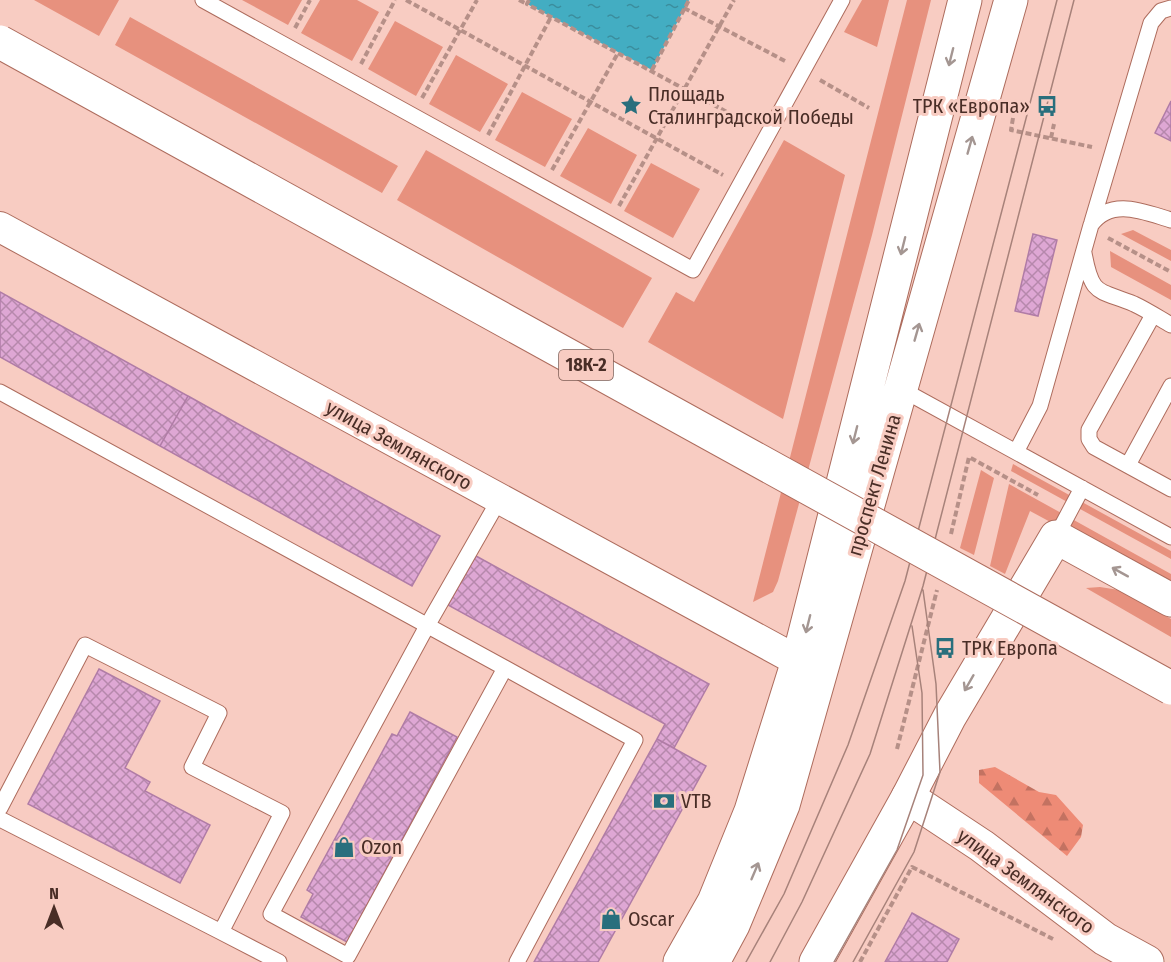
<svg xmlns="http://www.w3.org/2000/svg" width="1171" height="962" viewBox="0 0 1171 962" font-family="'Fira Sans Condensed',sans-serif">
  <defs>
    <pattern id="forest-firs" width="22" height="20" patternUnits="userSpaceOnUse" patternTransform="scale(1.5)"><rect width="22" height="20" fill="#ee8b76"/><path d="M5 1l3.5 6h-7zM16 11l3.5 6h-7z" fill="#c37261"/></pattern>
    <pattern id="water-ripples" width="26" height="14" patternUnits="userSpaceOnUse" patternTransform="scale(1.5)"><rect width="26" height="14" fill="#43adc2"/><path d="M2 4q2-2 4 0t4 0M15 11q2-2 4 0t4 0" fill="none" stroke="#3a8d9d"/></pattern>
    <pattern id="building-cross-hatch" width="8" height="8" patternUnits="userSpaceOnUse" patternTransform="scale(1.5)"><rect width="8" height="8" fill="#dea7d4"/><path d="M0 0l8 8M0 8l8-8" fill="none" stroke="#b688ac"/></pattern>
  </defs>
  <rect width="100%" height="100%" fill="#f8ccc2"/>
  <path fill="#e7917e" d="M34 0H119L99 36Z
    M242 0H302L288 25Z
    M320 0H357L379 12 352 61 301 33Z
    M862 0H889L877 47 844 32Z
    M907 0H931L872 235 778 581 773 592 753 602Z
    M130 17 398 166 382 193 115 45Z
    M395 21 443 47 416 96 368 69Z
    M456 55 508 84 480 132 429 104Z
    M522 92 572 119 545 167 495 140Z
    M588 128 637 155 611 204 560 176Z
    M784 140 845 175 783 419 648 342 676 292 694 302Z
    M426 150 652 278 623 328 397 200Z
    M651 163 700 189 673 238 624 211Z
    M1133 230 1171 250V261L1121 234Z
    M1110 251 1171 285V300L1111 267Z
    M1013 464 1171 551V559L1011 471Z
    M981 470 994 478 974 555 960 548Z
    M1009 484 1171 574V587L1030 511 1005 574 990 566Z
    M1100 587 1119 590 1171 619V637L1086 588Z"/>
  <path fill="url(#forest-firs)" d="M995 767 1039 792 1056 795 1083 825 1081 837 1067 856 979 783V770Z"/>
  <path fill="url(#water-ripples)" d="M529 0H689L652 70 527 4Z"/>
  <path fill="url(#building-cross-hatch)" stroke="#b07ca6" stroke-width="1.5" d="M1171 101V141L1155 133Z
    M1033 234 1057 240 1038 316 1015 311Z
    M0 292 188 396 160 446 0 357Z
    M188 396 440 536 412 586 160 446Z
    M476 556 709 684 674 748 657 739 665 724 448 605Z
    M99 669 160 701 125 768 150 782 145 791 210 825 180 883 28 804Z
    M410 712 457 737 347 942 301 917 313 894 307 890 392 734 397 736Z
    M657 739 706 766 598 962H534Z
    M912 913 959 939 947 962H885Z"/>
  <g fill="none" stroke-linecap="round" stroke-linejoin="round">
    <defs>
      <path id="lane" d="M203 0 693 270 842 0
        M1092 222 1151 23 1161 11 1171 8
        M1084 253C1092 297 1098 289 1134 304 1147 310 1159 318 1171 325
        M1153 315 1089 430V439L1094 447 1171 489
        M901 389 1171 537
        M0 392 505 668 348 956 271 914 427 626 499 500
        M1016 452 1040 406 1091 225C1111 197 1144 212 1171 220
        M1128 465 1171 386
        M1056 537 1082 488
        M505 668 635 740 517 962
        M0 808 85 645 219 713 192 767 282 813 221 932 279 962
        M0 819 221 932"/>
      <path id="street" d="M0 227 798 661"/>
      <path id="secondary" d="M816 962 908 797 982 846 1105 939 1147 962"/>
      <path id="primary" d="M908 797 950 716 1056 537 1171 600
        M680 962 714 902 751 811 798 661 965 0
        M713 962 733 925 783 805 1011 0"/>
    </defs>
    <use href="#lane" stroke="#ad6c5d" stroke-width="17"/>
    <use href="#street" stroke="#ad6c5d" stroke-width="32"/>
    <use href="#secondary" stroke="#ad6c5d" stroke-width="35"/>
    <use href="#primary" stroke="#ad6c5d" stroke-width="35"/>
    <path stroke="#b69088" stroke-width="4" stroke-dasharray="6 3" stroke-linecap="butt" d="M406 0 723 175
      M519 0 527 4
      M529 0 527 4 751 125
      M684 8 787 62
      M295 28 310 0
      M361 64 395 0
      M652 70 689 0
      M820 80 869 108
      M422 98 477 0
      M1013 118 1011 130 1092 147
      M488 135 551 17
      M1051 138 1054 124
      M552 170 618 53
      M619 206 734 0
      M1108 238 1171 272
      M951 534 969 457 1038 495
      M897 749 937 590
      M860 962 912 867 1053 939"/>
    <use href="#lane" stroke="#fff" stroke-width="15"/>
    <use href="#street" stroke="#fff" stroke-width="30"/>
    <use href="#secondary" stroke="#fff" stroke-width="33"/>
    <use href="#primary" stroke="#fff" stroke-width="33"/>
    <path stroke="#a7827a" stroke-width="1.5" d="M746 962 784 894 848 745 905 581 1057 0
      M770 962 802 902 870 754 923 586 1074 0
      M834 962 897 850 923 775 922 693 912 626
      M853 962 914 852 940 772 936 684 923 590"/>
    <defs>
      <path id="primary-bridge" d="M0 42 1171 688"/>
    </defs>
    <use href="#primary-bridge" stroke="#ad6c5d" stroke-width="35" stroke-linecap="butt"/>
    <use href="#primary-bridge" stroke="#fff" stroke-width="33"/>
  </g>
  <defs><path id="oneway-shaft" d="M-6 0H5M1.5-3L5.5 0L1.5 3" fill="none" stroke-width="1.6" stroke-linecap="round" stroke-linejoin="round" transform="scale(1.5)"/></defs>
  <g stroke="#a49692">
    <use href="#oneway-shaft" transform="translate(951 57) rotate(104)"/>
    <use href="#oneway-shaft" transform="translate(970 145) rotate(-74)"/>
    <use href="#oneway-shaft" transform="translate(903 246) rotate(104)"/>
    <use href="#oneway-shaft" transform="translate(917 332) rotate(-74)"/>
    <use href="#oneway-shaft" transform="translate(855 435) rotate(104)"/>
    <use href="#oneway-shaft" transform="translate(1120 572) rotate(-151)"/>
    <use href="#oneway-shaft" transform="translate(808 624) rotate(104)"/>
    <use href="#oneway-shaft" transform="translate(969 683) rotate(120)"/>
    <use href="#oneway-shaft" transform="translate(755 871) rotate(-67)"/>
  </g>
  <defs>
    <symbol id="sight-bare" viewBox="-9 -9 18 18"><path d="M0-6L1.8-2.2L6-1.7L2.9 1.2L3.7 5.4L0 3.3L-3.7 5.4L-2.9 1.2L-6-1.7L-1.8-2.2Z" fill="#296f7d" stroke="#f8ccc2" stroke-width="2.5" paint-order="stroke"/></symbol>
    <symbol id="bus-bare" viewBox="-9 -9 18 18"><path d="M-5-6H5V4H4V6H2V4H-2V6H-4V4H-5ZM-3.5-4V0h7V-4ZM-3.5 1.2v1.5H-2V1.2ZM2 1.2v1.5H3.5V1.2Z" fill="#296f7d" stroke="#f8ccc2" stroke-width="2.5" paint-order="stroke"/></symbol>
    <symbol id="bank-bare" viewBox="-9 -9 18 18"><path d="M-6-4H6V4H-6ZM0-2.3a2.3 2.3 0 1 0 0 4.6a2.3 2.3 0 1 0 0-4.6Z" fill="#296f7d" stroke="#f8ccc2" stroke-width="2.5" paint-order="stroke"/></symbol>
    <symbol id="shop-bare" viewBox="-9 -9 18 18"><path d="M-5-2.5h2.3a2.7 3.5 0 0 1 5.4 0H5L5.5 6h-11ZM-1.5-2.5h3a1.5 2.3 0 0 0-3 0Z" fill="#296f7d" stroke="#f8ccc2" stroke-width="2.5" paint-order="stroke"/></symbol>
  </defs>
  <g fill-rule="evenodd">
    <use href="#sight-bare" x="616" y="90" width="30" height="30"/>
    <use href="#bus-bare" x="1032" y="91" width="30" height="30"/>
    <use href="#bus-bare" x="930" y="633" width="30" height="30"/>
    <use href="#bank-bare" x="649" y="786" width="30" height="30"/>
    <use href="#shop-bare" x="329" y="832" width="30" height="30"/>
    <use href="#shop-bare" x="596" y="904" width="30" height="30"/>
  </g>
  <g text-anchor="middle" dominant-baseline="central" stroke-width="6" stroke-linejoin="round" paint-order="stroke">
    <rect fill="#f8ccc2" stroke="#7e5d55" stroke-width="1.5" x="559" y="350" width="54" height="30" rx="4.5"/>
    <g font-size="18" font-weight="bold" fill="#492d26">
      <text x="586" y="365">18К-2</text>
    </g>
    <g font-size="20" fill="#492d26" stroke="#f8ccc2" text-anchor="start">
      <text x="648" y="94">Площадь<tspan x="648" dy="23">Сталинградской Победы</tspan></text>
      <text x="1030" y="106" text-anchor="end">ТРК «Европа»</text>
      <text x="962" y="648">ТРК Европа</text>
      <text x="681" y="801">VTB</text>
      <text x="361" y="847">Ozon</text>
      <text x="628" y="919">Oscar</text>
    </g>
    <g font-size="20" fill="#492d26" stroke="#f8ccc2">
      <text transform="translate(399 445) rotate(29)">улица Землянского</text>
      <text transform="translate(874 485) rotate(-74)">проспект Ленина</text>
      <text transform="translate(1026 881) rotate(36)">улица Землянского</text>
    </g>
  </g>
  <g transform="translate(54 908)" stroke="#f8ccc2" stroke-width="4.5" paint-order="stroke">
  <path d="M0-4.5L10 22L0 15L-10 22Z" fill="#492d26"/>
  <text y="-9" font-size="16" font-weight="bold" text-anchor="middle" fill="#492d26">N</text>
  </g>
</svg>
